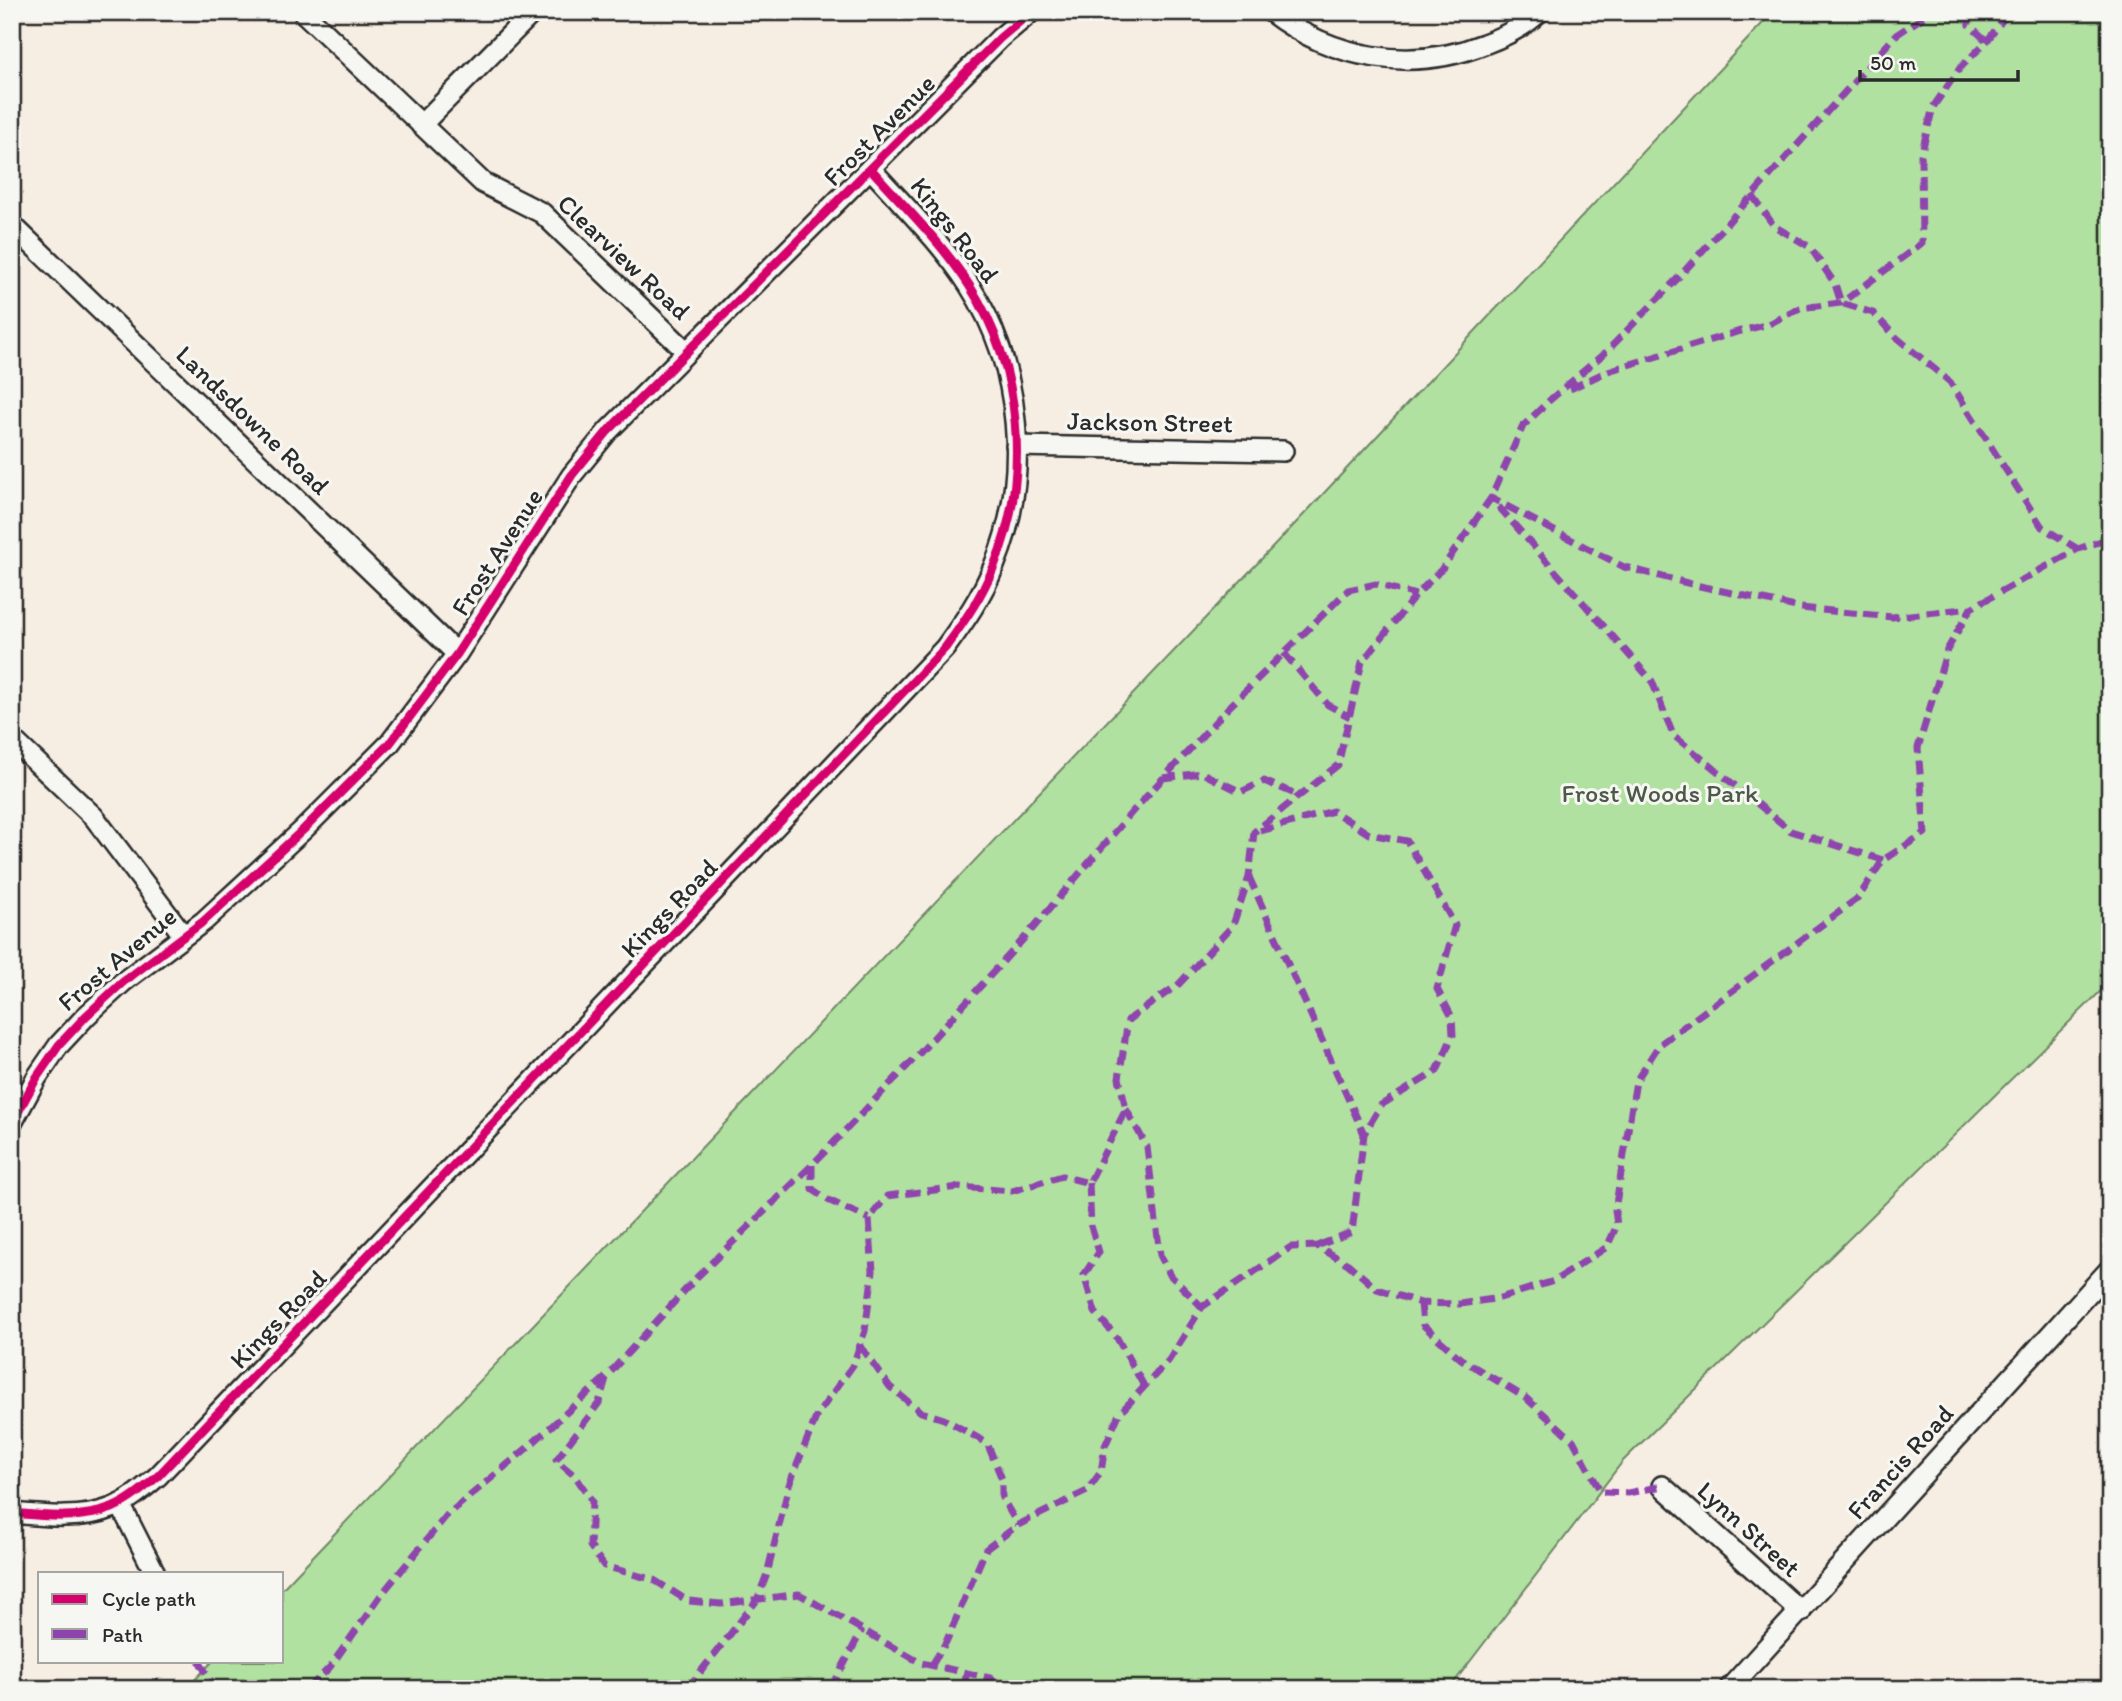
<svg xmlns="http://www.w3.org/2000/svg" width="2122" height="1701" viewBox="0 0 2122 1701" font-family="Itim,sans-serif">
  <rect width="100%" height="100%" fill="#f7eee3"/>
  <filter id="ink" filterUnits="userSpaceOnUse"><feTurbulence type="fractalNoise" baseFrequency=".0143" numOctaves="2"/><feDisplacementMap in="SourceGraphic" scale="14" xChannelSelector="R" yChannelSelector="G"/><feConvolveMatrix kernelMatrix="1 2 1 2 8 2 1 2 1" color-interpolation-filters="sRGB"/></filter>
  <g filter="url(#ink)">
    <path fill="#b1e1a0" stroke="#6e8666" stroke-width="2" d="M1773 12H2110V982L1623 1461 1449 1689H186L213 1661H282V1589L1310 508Z"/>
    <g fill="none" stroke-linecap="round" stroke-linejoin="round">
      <defs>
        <path id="minor" d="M303 12 483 183 542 213 687 352
          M1271 12C1332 59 1412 73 1484 44 1503 37 1524 27 1539 12
          M421 125 533 12
          M12 225 457 654
          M1016 446 1283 451
          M12 739 94 817 184 936
          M12 1123 37 1077 59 1045 86 1016 123 982 204 921 304 829 390 743 457 654 572 475 608 431 1000 38 1031 12
          M1662 1486 1801 1612
          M120 1504 155 1573
          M12 1513C44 1516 82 1520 112 1508 129 1501 144 1488 158 1476L945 648C964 622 982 596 994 566 1031 477 1022 367 969 285 942 243 904 206 870 168
          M1729 1689 2110 1269"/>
      </defs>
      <use href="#minor" stroke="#2b2b2b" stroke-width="24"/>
      <use href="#minor" stroke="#f6f6f2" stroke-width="19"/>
      <path stroke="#8e44ad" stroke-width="7" stroke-dasharray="14 7" stroke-linecap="butt" d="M1967 12 1969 25 1987 41
        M1752 195 1774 226 1810 247 1835 284 1841 303 1873 313 1897 338 1950 382 2042 527 2078 549
        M1570 389 1608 371 1737 332 1769 324 1800 308 1841 303 1922 243 1921 155 1933 107 1960 68 1987 41 2004 18 2014 12
        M1284 653 1328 705 1350 717
        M1163 778 1202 773 1241 792 1264 781 1300 796
        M1260 831 1333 811 1369 834 1407 841 1455 925 1437 989 1452 1017 1453 1035 1437 1071 1381 1105 1364 1134 1352 1232 1317 1246
        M1883 860 1791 831 1673 735 1652 681 1491 498 1624 567 1695 585 1801 608 1892 617 1971 608
        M1249 877 1364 1134
        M1126 1109 1147 1147 1160 1255 1170 1275 1202 1307
        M812 1165V1189L828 1200 869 1219
        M1089 1183 1091 1226 1099 1252 1084 1275 1095 1312 1117 1338 1144 1386
        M1421 1303 1423 1325 1461 1359 1526 1398 1573 1440 1601 1492 1628 1493 1662 1486
        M860 1345 890 1387 921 1412 944 1419 987 1443 1002 1479V1498L1018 1525
        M606 1378 599 1403 556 1460 576 1477 592 1501 590 1546 604 1566 654 1580 688 1601 721 1604 799 1594 921 1663 990 1678 1009 1689
        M199 1661 216 1689
        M932 1665 946 1642 986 1549 1018 1525 1087 1491 1101 1472 1105 1446 1119 1414 1169 1360 1202 1307 1291 1247 1317 1246 1348 1264 1377 1289 1421 1303 1460 1304 1500 1298 1554 1281 1607 1247 1617 1225 1615 1210 1636 1081 1659 1045 1858 898 1883 860 1925 833 1918 748 1947 650 1971 608 2078 549 2110 538
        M308 1689 330 1667 381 1595 447 1515 526 1449 606 1377 697 1277 812 1165 917 1056 1028 934 1132 812 1227 709 1348 590 1376 584 1416 595
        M687 1689 757 1600 767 1574 789 1485 817 1415 853 1365 865 1331 873 1271 869 1219 887 1196 959 1187 1012 1191 1062 1176 1089 1183 1126 1109 1119 1078 1128 1020 1179 984 1233 925 1249 877 1254 832 1338 765 1362 662 1416 595 1441 570 1491 498 1523 426 1551 399 1607 351 1679 277 1896 35 1931 12
        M831 1689 862 1630
        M965 1689 966 1673"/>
      <defs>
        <path id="cycleway" d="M12 1123 37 1077 59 1045 86 1016 123 982 204 921 304 829 390 743 457 654 572 475 608 431 1000 38 1031 12
          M12 1513C44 1516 82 1520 112 1508 129 1501 144 1488 158 1476L945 648C964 622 982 596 994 566 1031 477 1022 367 969 285 942 243 904 206 870 168"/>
      </defs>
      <use href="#cycleway" stroke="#f6f6f2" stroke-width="13"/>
      <use href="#cycleway" stroke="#d6006c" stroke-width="9"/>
    </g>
  </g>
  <g text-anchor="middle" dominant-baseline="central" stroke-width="6" stroke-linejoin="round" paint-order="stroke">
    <g font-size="26" fill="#2b2b2b" stroke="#f6f6f2">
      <text transform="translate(879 130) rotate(-45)">Frost Avenue</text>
      <text transform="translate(955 230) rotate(52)">Kings Road</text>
      <text transform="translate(624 257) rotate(43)">Clearview Road</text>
      <text transform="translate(253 420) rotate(44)">Landsdowne Road</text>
      <text transform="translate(1150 422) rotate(1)">Jackson Street</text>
      <text transform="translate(497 552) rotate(-57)">Frost Avenue</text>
      <text transform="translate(669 908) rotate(-46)">Kings Road</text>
      <text transform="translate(117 959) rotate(-40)">Frost Avenue</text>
      <text transform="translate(278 1319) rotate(-46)">Kings Road</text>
      <text transform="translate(1900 1462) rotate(-48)">Francis Road</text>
      <text transform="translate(1749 1529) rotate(42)">Lynn Street</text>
    </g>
    <g font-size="26" fill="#4c5848" stroke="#f6f6f2">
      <text x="1660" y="793">Frost Woods Park</text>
    </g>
  </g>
  <rect width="2122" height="1701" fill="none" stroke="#f6f6f2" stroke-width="42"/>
  <rect x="21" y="21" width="2080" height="1659" fill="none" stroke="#2b2b2b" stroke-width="2.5" filter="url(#ink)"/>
  <rect x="38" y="1572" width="245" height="91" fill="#f6f6f2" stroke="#a5a5a2" stroke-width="2"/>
  <rect x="52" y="1594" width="35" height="10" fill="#d6006c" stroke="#a5a5a2" stroke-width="2"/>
  <text x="102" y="1606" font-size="21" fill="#2b2b2b">Cycle path</text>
  <rect x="52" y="1629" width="35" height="10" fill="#8e44ad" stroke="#a5a5a2" stroke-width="2"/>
  <text x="102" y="1642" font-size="21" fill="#2b2b2b">Path</text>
  <path d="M1860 70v10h158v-10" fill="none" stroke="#2b2b2b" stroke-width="3.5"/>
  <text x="1870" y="70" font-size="21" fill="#2b2b2b" stroke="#f6f6f2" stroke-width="5" paint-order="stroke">50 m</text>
</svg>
